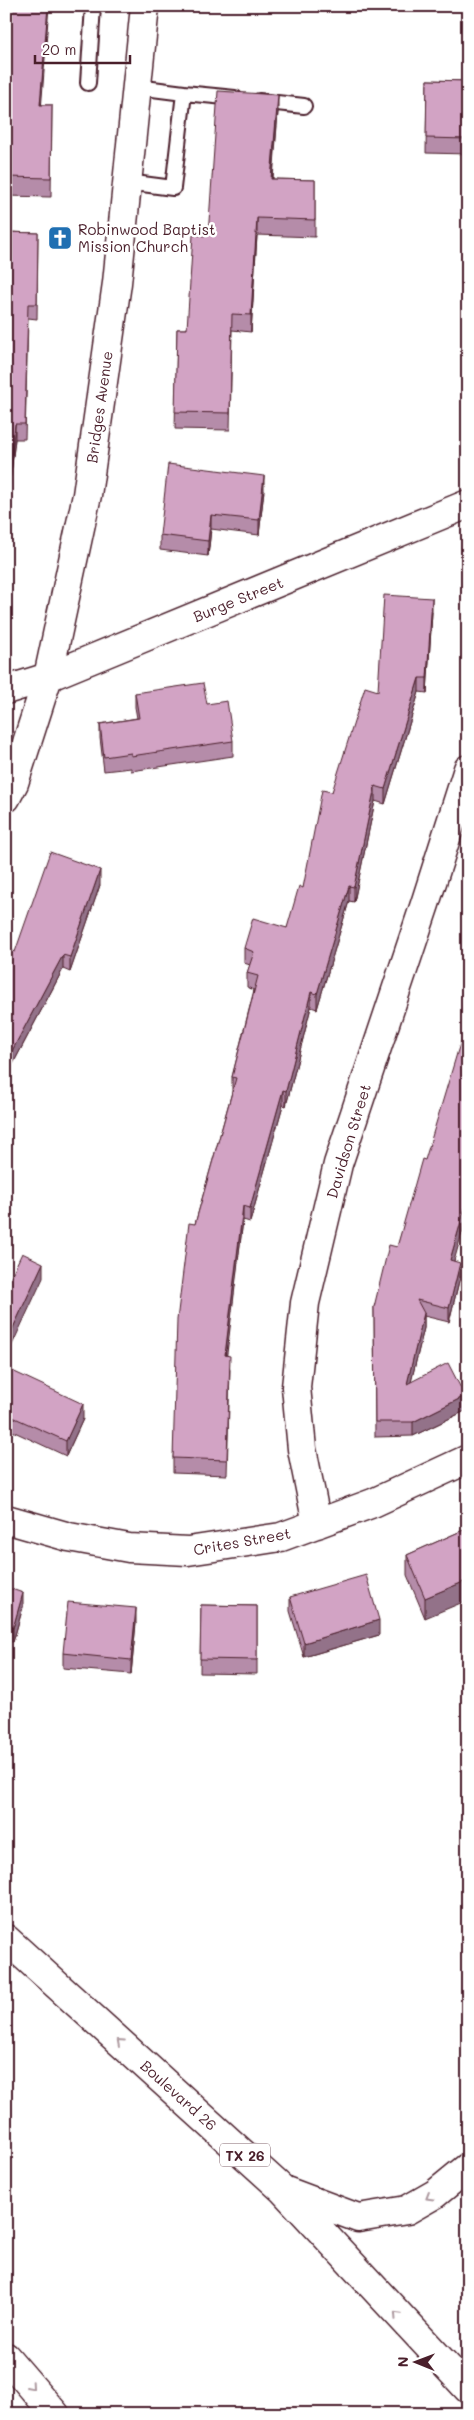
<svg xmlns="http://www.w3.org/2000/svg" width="474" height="2420" viewBox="0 0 474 2420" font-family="Mali,sans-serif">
  <rect width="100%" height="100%" fill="#fff"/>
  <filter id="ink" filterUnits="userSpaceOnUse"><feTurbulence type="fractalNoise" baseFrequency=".02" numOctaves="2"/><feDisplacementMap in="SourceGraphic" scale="10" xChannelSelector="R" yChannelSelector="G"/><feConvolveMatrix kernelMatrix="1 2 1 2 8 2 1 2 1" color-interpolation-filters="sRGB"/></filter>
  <g filter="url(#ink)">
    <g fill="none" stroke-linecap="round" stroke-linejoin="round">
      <defs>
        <path id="service" d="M88 83 93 6
          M184 93 235 98
          M259 101 304 106
          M127 182 173 188 184 93 137 87"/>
        <path id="minor" d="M6 690 48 677 468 504
          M6 798 14 783 48 677 87 495 117 283 145 6
          M6 1519 69 1537 129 1548 188 1551 281 1537 373 1503 468 1459
          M317 1524 302 1449 296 1387 305 1303 338 1164 425 904 468 769"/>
        <path id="primary" d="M6 1939 282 2189 468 2389
          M286 2191 358 2218 407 2210 435 2194 468 2167
          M6 2357 55 2414"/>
      </defs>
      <use href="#service" stroke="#4a1f2b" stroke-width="18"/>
      <use href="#minor" stroke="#4a1f2b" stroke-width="31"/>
      <use href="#primary" stroke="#4a1f2b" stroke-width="31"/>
      <use href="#service" stroke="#fff" stroke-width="14"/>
      <use href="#minor" stroke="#fff" stroke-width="28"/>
      <use href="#primary" stroke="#fff" stroke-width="28"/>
    </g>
    <path fill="#b58ca9" stroke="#4a1f2b" d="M6 6 42 105H52L51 197 6 196Z
      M427 80 468 81V154L426 153Z
      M278 112 273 179 315 180V237L257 235 251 332 232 330 230 430 175 429 177 329H187L208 236Z
      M6 232 38 233 37 319 28 318 25 439H15L6 516Z
      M264 490 259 535 211 529 208 556 160 550V535Z
      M432 612 427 693 419 692 385 804 375 801 354 902 349 901 317 1009 311 1007 286 1106 283 1105 250 1222 243 1220 226 1356 230 1370 227 1475 173 1473V1458L195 1224 232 1092V1077L254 990 247 987V973L250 965 244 963V948L287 928 303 888 332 792 378 691Z
      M135 693 207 704 233 741V756L131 771V768L104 771 100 738V724L137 718 135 707Z
      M100 885 70 972 63 969 6 1077V957L15 952Z
      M425 1160 454 1261 460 1277 449 1322 424 1316V1328L411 1382 465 1411 413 1436 375 1437 374 1307 397 1247Z
      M6 1368 83 1419 66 1456 6 1428Z
      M468 1528 425 1618 407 1575V1555Z
      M6 1587 23 1607 13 1642 6 1641Z
      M290 1597 379 1635 304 1657 290 1611Z
      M201 1605 257 1606V1674L200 1673Z
      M136 1623 131 1674 63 1668V1653Z"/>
    <path fill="#937289" stroke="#4a1f2b" d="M48 6H49L40 124V105Z
      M278 95V112L271 195V179Z
      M257 218V235L251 332V315Z
      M15 424V439L6 516V501Z
      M264 476V490L259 535V520Z
      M211 515V529L208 556V541Z
      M432 598V612L427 693V678Z
      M419 678V692L385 804V789Z
      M375 786V801L354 902V887Z
      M100 870V885L70 972V957Z
      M349 886V901L317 1009V994Z
      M63 955V969L6 1077V1062Z
      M311 992V1007L286 1106V1091Z
      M283 1090V1105L250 1222V1208Z
      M468 1197V1212L450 1275V1260Z
      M243 1206V1220L225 1370V1355Z
      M43 1263V1278L6 1358V1343Z
      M460 1263V1277L449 1322V1308Z
      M424 1313V1328L407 1399V1384Z
      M465 1396V1411L413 1436V1422Z
      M83 1404V1419L66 1456V1441Z
      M468 1580V1600L425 1618V1598Z
      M23 1593V1607L13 1642V1628Z
      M136 1608V1623L131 1674V1660Z
      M379 1620V1635L304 1657V1643Z"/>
    <path fill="#d2a3c4" stroke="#4a1f2b" d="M6 6H48L40 105H52L51 178 6 177Z
      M427 80 468 81V139L426 138Z
      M218 91 278 95 271 179 315 180V220L257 218 251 315 232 314 230 413 175 412 177 329H187L193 235 208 236Z
      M6 232 38 233 37 304H28L25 424H15L6 501Z
      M168 464 264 476 259 520 211 515 208 541 160 535Z
      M384 595 432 598 427 678H419L385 789 375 786 354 887 349 886 317 994 311 992 286 1091 283 1090 250 1208 243 1206 225 1355 230 1356 227 1460 173 1458 177 1320 189 1223 195 1224 236 1078 232 1077 258 976 247 973 254 952 244 948 253 918 287 928 299 886 303 888 322 790 332 792 365 687 378 691Z
      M203 683 207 704 227 701 233 741 131 756V753L104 757 100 724 139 718 135 693Z
      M50 852 100 870 70 957 63 955 6 1062V957L10 949 15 952Z
      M468 1023V1197L450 1260 460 1263 449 1308 417 1300 424 1313 407 1384 448 1363 465 1396 413 1422H375L374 1307 389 1245 397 1247 422 1159 425 1160 458 1050Z
      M22 1253 43 1263 6 1343V1287Z
      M6 1368 83 1404 66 1441 6 1414Z
      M468 1528V1580L425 1598 407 1555Z
      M366 1575 379 1620 304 1643 290 1597Z
      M6 1587 23 1593 13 1628 6 1626Z
      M68 1602 136 1608 131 1660 63 1653Z
      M201 1605 257 1606V1660L200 1659Z"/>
    <defs><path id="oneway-chevron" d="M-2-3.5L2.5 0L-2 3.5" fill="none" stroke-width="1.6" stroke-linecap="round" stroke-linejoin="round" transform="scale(1.25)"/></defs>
    <g stroke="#ae9aa0">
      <use href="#oneway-chevron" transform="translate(120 2042) rotate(-138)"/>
      <use href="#oneway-chevron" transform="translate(429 2197) rotate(149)"/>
      <use href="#oneway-chevron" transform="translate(397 2315) rotate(-133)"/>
      <use href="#oneway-chevron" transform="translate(31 2386) rotate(49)"/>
    </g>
  </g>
  <defs>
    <symbol id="church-square" viewBox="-11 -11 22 22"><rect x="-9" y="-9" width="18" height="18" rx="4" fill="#1f6fb2" stroke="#fff"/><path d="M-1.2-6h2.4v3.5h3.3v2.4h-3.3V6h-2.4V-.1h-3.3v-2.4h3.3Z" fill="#fff"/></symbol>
  </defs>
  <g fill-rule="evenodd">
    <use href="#church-square" x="46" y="224" width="28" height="28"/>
  </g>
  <g text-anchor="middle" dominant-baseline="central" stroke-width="5" stroke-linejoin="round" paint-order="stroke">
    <rect fill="#fff" stroke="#80626b" stroke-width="1" x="220" y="2143.5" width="50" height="23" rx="4"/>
    <g font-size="14" font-weight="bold" fill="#4a1f2b">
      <text x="245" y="2155">TX 26</text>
    </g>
    <g font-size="15" fill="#4a1f2b" stroke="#fff" text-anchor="start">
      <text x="78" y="229">Robinwood Baptist<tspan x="78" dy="17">Mission Church</tspan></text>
    </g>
    <g font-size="15" fill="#4a1f2b" stroke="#fff">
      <text transform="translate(99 407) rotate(-82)">Bridges Avenue</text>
      <text transform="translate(238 599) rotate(-22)">Burge Street</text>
      <text transform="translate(348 1141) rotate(-73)">Davidson Street</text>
      <text transform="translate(242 1541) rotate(-10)">Crites Street</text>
      <text transform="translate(179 2095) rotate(42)">Boulevard 26</text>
    </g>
  </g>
  <rect width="474" height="2420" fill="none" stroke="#fff" stroke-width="25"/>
  <rect x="12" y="12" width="449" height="2395" fill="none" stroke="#4a1f2b" stroke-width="2" filter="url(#ink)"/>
  <g transform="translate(416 2362) rotate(271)" stroke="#ffffff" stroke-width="4" paint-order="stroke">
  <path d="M0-4L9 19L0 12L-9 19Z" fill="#4a1f2b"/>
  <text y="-8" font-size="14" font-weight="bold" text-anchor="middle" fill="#4a1f2b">N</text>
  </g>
  <path d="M35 55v8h95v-8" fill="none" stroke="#4a1f2b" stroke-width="2.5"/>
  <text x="42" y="55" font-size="15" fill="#4a1f2b" stroke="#ffffff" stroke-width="4" paint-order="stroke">20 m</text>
</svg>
